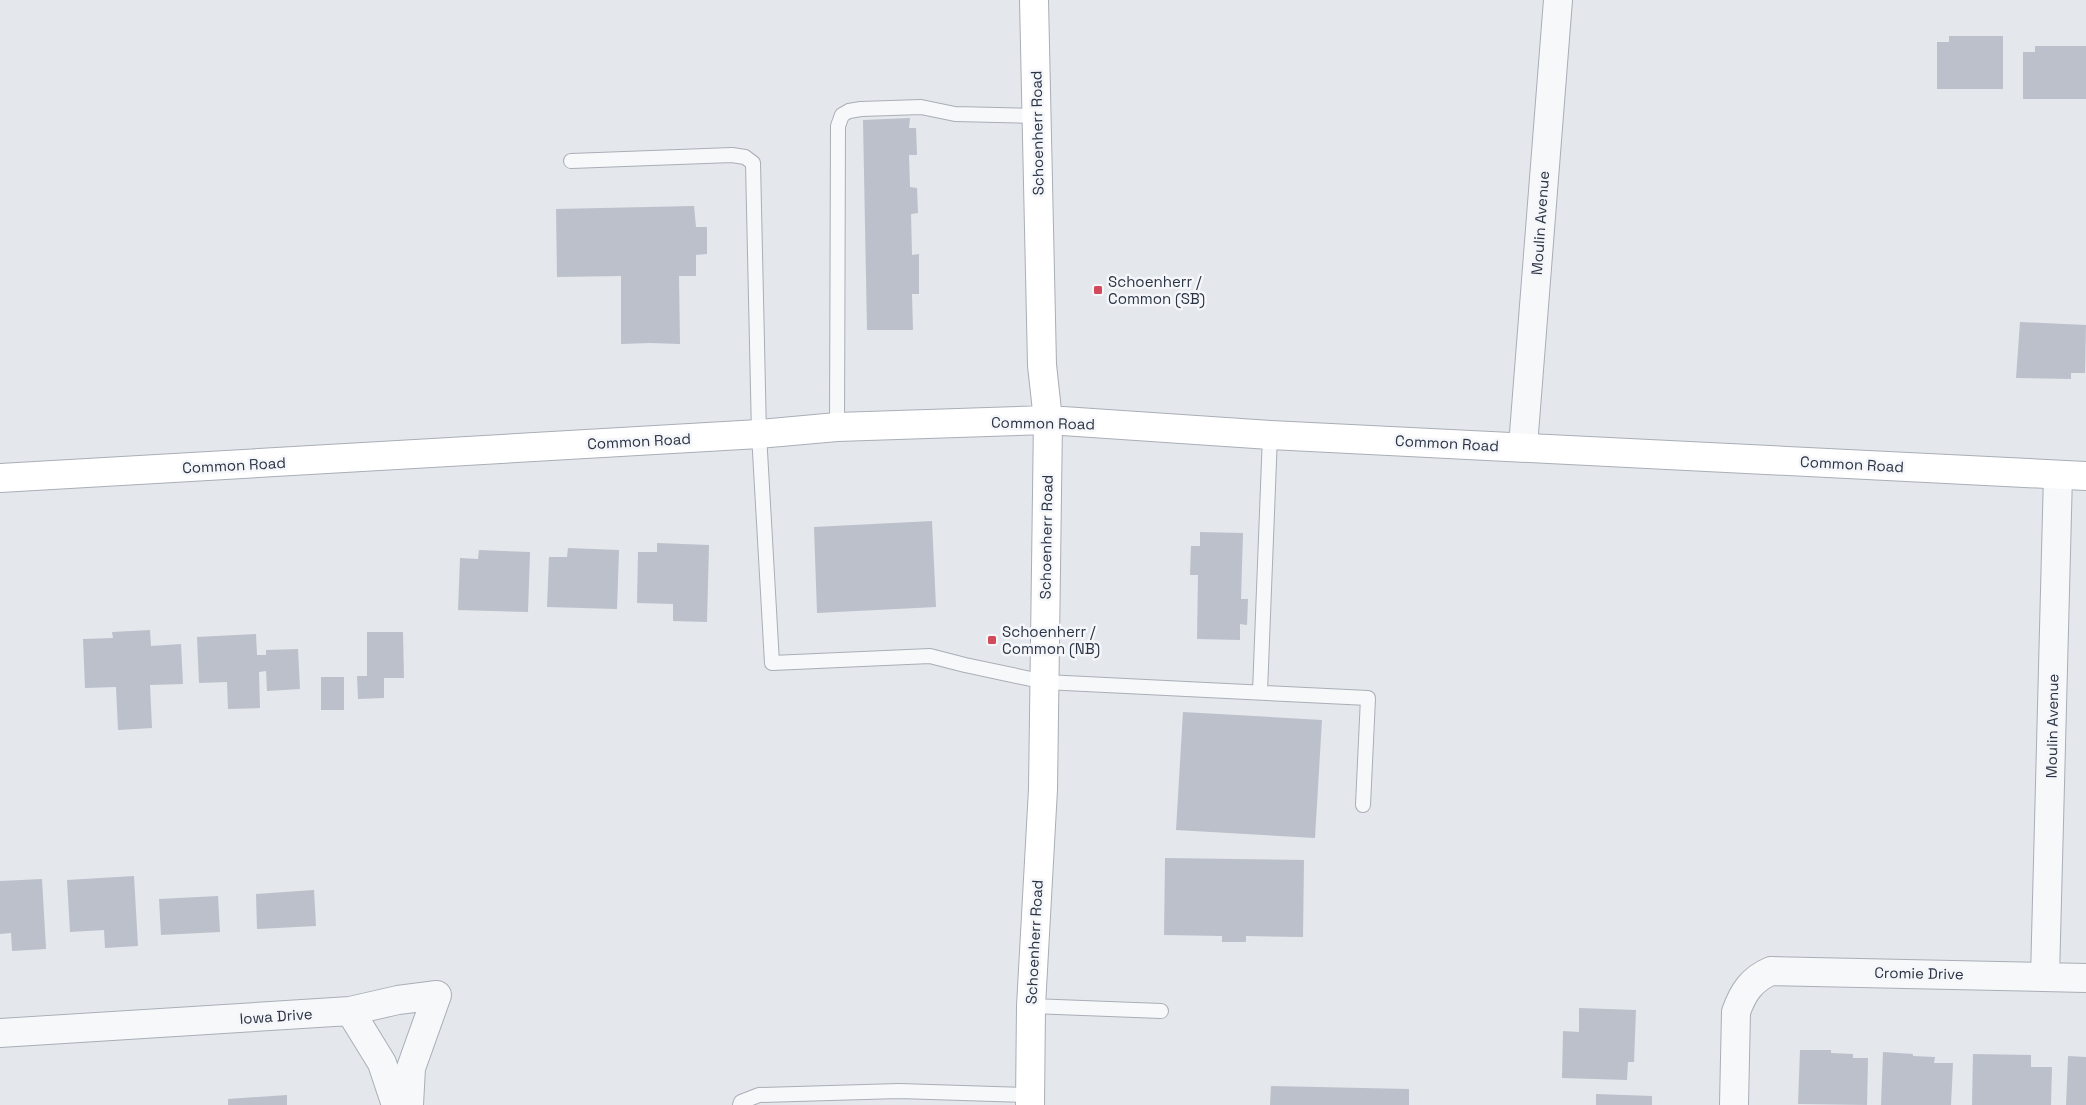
<svg xmlns="http://www.w3.org/2000/svg" width="2086" height="1105" viewBox="0 0 2086 1105" font-family="'Space Grotesk',sans-serif">
  <rect width="100%" height="100%" fill="#e4e7ec"/>
  <path fill="#bbc0ca" d="M1949 36H2003V89H1937V42H1949Z
    M2035 46H2086V99H2023V52H2035Z
    M910 118 909 128H916L917 155H909L910 187 917 188 918 213 911 214 912 255 919 254V294H912L913 330H867L863 120Z
    M694 206 696 227H707V254L696 255V276H679L680 344 650 343 621 344V276L557 277 556 209Z
    M2020 322 2086 325 2085 373H2071V379L2016 378Z
    M932 521 936 607 817 613 814 527Z
    M1200 532 1243 533 1241 599H1248L1247 625 1240 624V640L1197 639 1198 575H1190L1191 546H1200Z
    M657 543 709 545 707 622 673 621V604L637 603 638 552H657Z
    M568 548 619 550 617 609 547 607 549 557H567Z
    M479 550 530 552 528 612 458 610 460 558 478 559Z
    M150 630 151 646 181 644 183 684 150 685 152 728 118 730 116 687 85 688 83 639 113 638 112 632Z
    M367 632H403L404 678H384V698L358 699 357 676H367Z
    M256 634 257 655H266V650L298 649 300 689 267 691 266 671 259 672 260 708 228 709 227 682 199 683 197 637Z
    M321 677H344V710H321Z
    M1183 712 1322 720 1315 838 1176 830Z
    M1165 858 1304 860 1303 937 1246 936V942H1222V936L1164 935Z
    M134 876 138 946 105 948 104 930 70 932 67 880Z
    M42 879 46 949 12 951 11 933 0 934V881Z
    M314 890 316 926 257 929 256 894Z
    M218 896 220 932 161 935 159 899Z
    M1579 1008 1636 1010 1634 1062H1628L1627 1080 1562 1078 1563 1031 1579 1032Z
    M1800 1050H1831V1053L1853 1054V1058H1868L1867 1105 1798 1104Z
    M1883 1052 1913 1054V1056L1935 1057 1934 1063H1953L1951 1105H1881Z
    M1973 1054 2031 1055V1067H2052L2051 1105H1972Z
    M2068 1056 2086 1057V1105H2066Z
    M1271 1086 1409 1089V1105H1270Z
    M1596 1094 1652 1096V1105H1596Z
    M287 1095V1105H228V1099Z"/>
  <g fill="none" stroke-linecap="round" stroke-linejoin="round">
    <defs>
      <path id="lane" d="M571 161 732 155 745 157 753 163 759 434 772 663 930 656 965 665 1045 682 1368 698 1363 805
        M837 427 838 126 842 115 849 111 861 109 921 107 955 114 1036 116
        M1260 692 1270 435
        M1031 1006 1161 1011
        M740 1105 741 1102 759 1095 899 1091 1030 1095"/>
      <path id="street" d="M1523 446 1558 0
        M2045 977 2058 475
        M350 1011 382 1063 396 1105
        M0 1033 350 1011 398 1000 437 995 411 1068 409 1105
        M1734 1105 1736 1012C1743 992 1752 979 1771 971L2086 978"/>
      <path id="secondary" d="M0 478 759 434 837 427 1048 420 1270 435 2086 476
        M1030 1105 1031 1006 1043 789 1048 420 1042 365 1034 0"/>
    </defs>
    <use href="#lane" stroke="#a9aeb7" stroke-width="16"/>
    <use href="#street" stroke="#a9aeb7" stroke-width="30"/>
    <use href="#secondary" stroke="#a9aeb7" stroke-width="30"/>
    <use href="#lane" stroke="#f7f8fa" stroke-width="14"/>
    <use href="#street" stroke="#f7f8fa" stroke-width="28"/>
    <use href="#secondary" stroke="#fff" stroke-width="28"/>
  </g>
  <g fill="#d1495b" stroke="#f4f6f9" stroke-width="2">
    <rect x="1093" y="285" width="10" height="10" rx="2.5"/>
    <rect x="987" y="635" width="10" height="10" rx="2.5"/>
  </g>
  <g text-anchor="middle" dominant-baseline="central" stroke-width="5" stroke-linejoin="round" paint-order="stroke">
    <g font-size="15" fill="#2b3445" stroke="#f4f6f9">
      <text transform="translate(1037 133) rotate(-91)">Schoenherr Road</text>
      <text transform="translate(1540 223) rotate(-86)">Moulin Avenue</text>
      <text transform="translate(1043 423) rotate(1)">Common Road</text>
      <text transform="translate(639 441) rotate(-3)">Common Road</text>
      <text transform="translate(1447 443) rotate(3)">Common Road</text>
      <text transform="translate(1852 464) rotate(3)">Common Road</text>
      <text transform="translate(234 465) rotate(-3)">Common Road</text>
      <text transform="translate(1046 537) rotate(-89)">Schoenherr Road</text>
      <text transform="translate(2052 726) rotate(-89)">Moulin Avenue</text>
      <text transform="translate(1034 942) rotate(-87)">Schoenherr Road</text>
      <text transform="translate(1919 973) rotate(1)">Cromie Drive</text>
      <text transform="translate(276 1016) rotate(-4)">Iowa Drive</text>
    </g>
    <g font-size="15" fill="#2b3445" stroke="#f4f6f9" text-anchor="start">
      <text x="1108" y="281">Schoenherr /<tspan x="1108" dy="17">Common (SB)</tspan></text>
      <text x="1002" y="631">Schoenherr /<tspan x="1002" dy="17">Common (NB)</tspan></text>
    </g>
  </g>
</svg>
